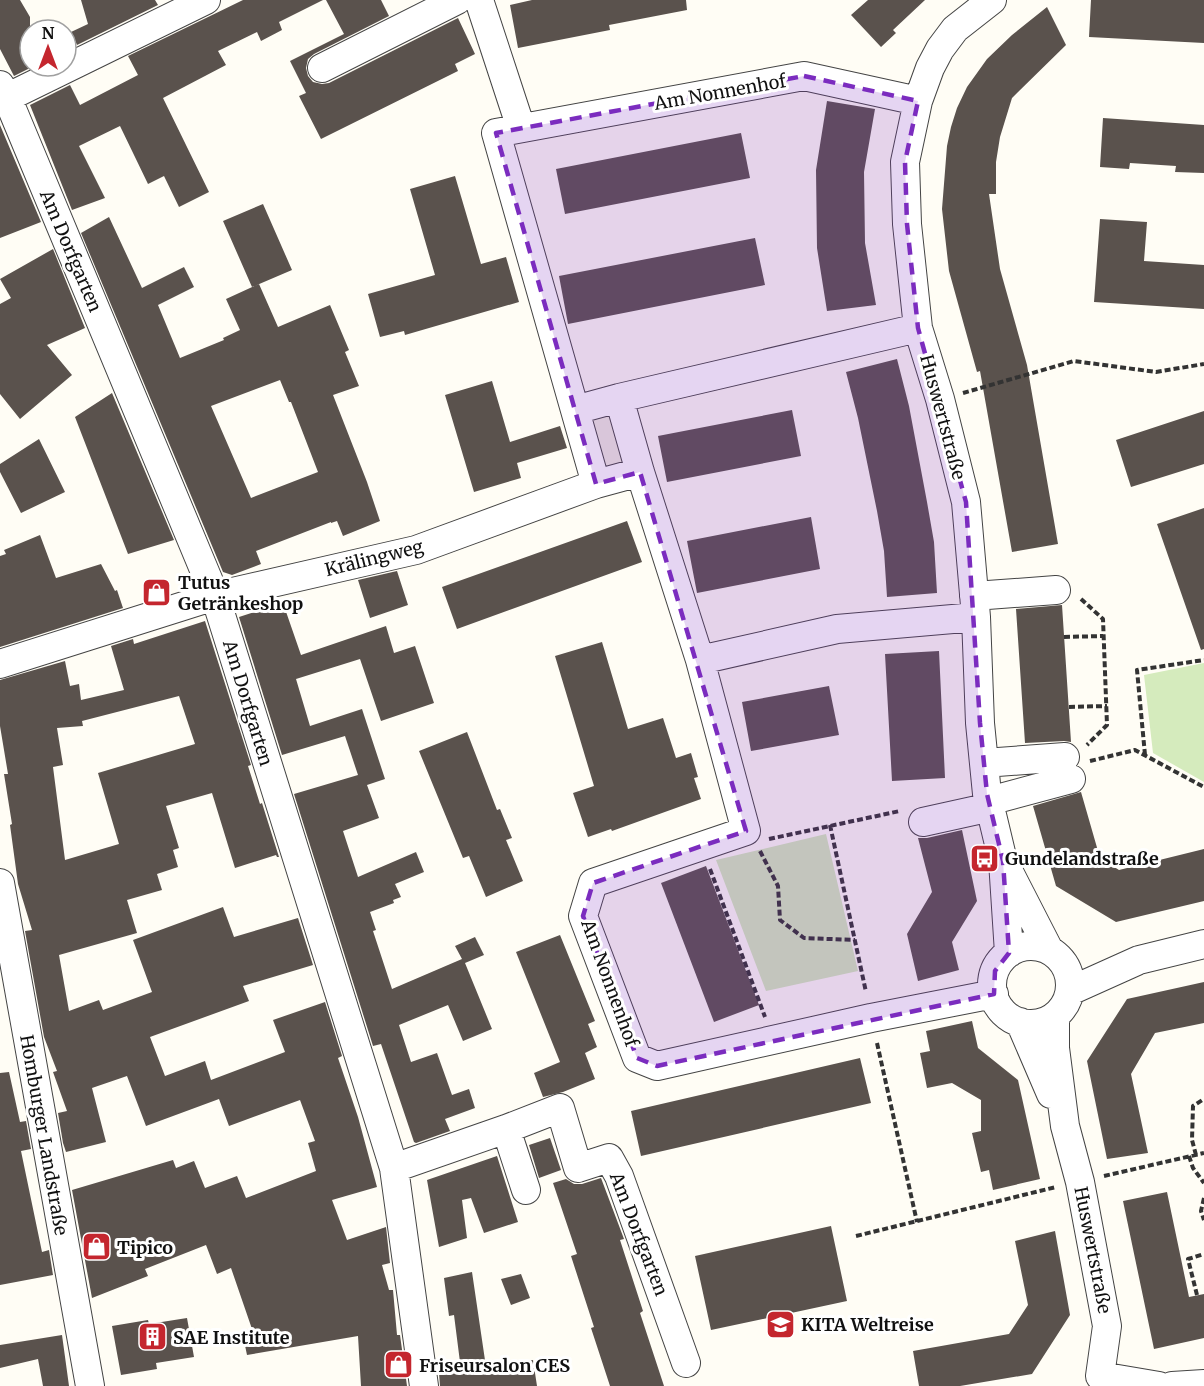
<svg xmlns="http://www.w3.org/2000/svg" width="1204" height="1386" viewBox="0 0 1204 1386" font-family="Merriweather,serif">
  <rect width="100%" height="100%" fill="#fffdf5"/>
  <path fill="#d5ebbd" d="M1204 663V782L1153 753 1144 675Z
    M826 834 858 971 766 991 716 860Z"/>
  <path fill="#f1ede2" d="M619 398 640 472 596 484 575 410Z"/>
  <path fill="#5a524d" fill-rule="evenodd" d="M0 0H20L30 17V66H34L14 76 0 49Z
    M81 0H155L158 5 77 45 71 32 88 24Z
    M243 0H323L279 22 282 30 261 41 257 32 218 51 226 65 163 98 209 192 179 207 164 176 148 184 120 126 79 146 105 198 72 210 30 105 70 85 80 105 138 75 128 56Z
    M326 0H381L389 16 314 54 308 59 306 68 308 76 313 82 322 84 329 83 458 18 475 54 455 64 458 71 321 139 299 96 306 93 290 61 344 34Z
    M532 0H686L687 10 609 25 610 30 518 48 510 5Z
    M868 0H925L893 30 896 33 881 47 851 15Z
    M1091 0H1204V43L1089 37Z
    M1047 7 1066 45 1012 98 1000 137 996 162V194H989L1000 269 1027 365 1058 544 1012 552 980 371 977 372 949 271 942 209 947 146 951 127 957 108 967 87 987 59 1012 35Z
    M827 101 875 109 864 172 865 243 876 305 827 311 817 248 816 170Z
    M1103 118 1204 125V173L1175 172 1176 166 1130 163 1129 169 1100 167Z
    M0 125 41 222 0 238Z
    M741 133 750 178 565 214 556 169Z
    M455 176 481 264 506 257 519 302 405 335 404 331 380 337 368 294 435 275 410 189Z
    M263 204 292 270 252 287 223 221Z
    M109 217 142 288 184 267 194 287 158 305 180 358 224 340 223 338 240 330 226 299 259 284 278 327 330 305 349 350 345 352 359 386 333 395 367 482 380 521 343 536 337 521 331 523V522L256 551 261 564 232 575 223 572 81 233ZM280 380 289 402H291L318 472 251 498 211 406Z
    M1100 219 1147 222 1144 261 1204 265V309L1094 302Z
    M755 238 765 285 568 324 559 276Z
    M53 249 85 328 47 345 72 375 20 419 0 394V304L11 298 0 279Z
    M897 359 909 406 927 502 934 542 937 593 887 597 884 551 877 511 858 418 846 372Z
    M492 381 510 442 560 426 567 448 517 463 521 478 474 492 445 395Z
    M112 393 174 540 128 554 75 417Z
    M792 410 801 456 667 482 658 436Z
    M1204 411V464L1131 487 1116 440Z
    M39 439 65 492 21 513 0 472V464Z
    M1204 508V649L1201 650 1157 524Z
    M811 517 820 569 697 593 687 541Z
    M627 521 642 562 457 629 442 587Z
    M40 535 56 578 101 564 115 591 117 590 123 608 0 647V556L6 554 4 550Z
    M397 571 408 605 370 618 358 580Z
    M283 603 301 655 386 626 394 653 415 646 434 703 381 721 360 659 296 679 310 726 362 709 385 779 367 785 379 818 343 831 358 877 416 852 424 872 395 884 401 897 393 900 394 903 370 912 376 930 373 931 392 989 462 959 455 946 475 937 484 955 465 963 492 1029 463 1041 448 1005 399 1025 411 1062 437 1053 452 1095 469 1089 475 1108 445 1119 450 1131 416 1143 414 1142 381 1044 373 1046 294 794 358 775 345 736 282 755 239 617Z
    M1062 605 1071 742 1064 741 1025 743 1016 609Z
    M205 621 251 765 248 766 260 804 262 803 279 857H277L276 855 235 868 212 793 166 806 179 848 173 850 178 867 157 874 162 890 127 900 137 933 59 955 69 1011 99 1000 103 1010 152 992 133 940 223 907 234 937 298 918 313 965 243 986 249 1001 150 1037 165 1076 205 1061 211 1080 285 1052 273 1020 325 1002 342 1056 338 1058 358 1117 377 1187 332 1200 347 1240 386 1227 390 1263 382 1265 389 1290H393L397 1335H400L407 1386H361L358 1336 247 1355 242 1331 252 1329 231 1268 217 1274 206 1245 145 1269 148 1276 92 1298 72 1190 173 1160 176 1168 194 1161 205 1188 237 1176 246 1198 316 1171 308 1143 315 1141 300 1100 229 1126 219 1099 146 1126 127 1076 92 1088 106 1142 66 1152 63 1143 58 1113 67 1111 53 1072 57 1071 44 1037 25 931 32 930 18 884 10 825 12 824 4 774H8L0 726V680L65 661 70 686 79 684 81 700 124 690 111 646 133 639 134 644ZM179 696 195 744 98 773 119 844 65 860 53 767 63 765 57 728 83 726 82 721Z
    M602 642 628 729 663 718 676 758 691 753 698 777 694 778 701 799 612 831 611 829 588 837 573 793 594 786 555 656Z
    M939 651 945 778 892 781 885 654Z
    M829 686 839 735 751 751 742 702Z
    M467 732 497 810 500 809 512 838 506 840 523 881 486 897 469 856 463 858 419 751Z
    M1081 792 1100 858 1119 870 1204 849V901L1116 922 1056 886 1033 806Z
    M962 830 977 901 952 942 959 970 918 981 907 934 932 892 918 838H927Z
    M706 866 759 1005 714 1022 661 883Z
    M560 935 595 1021 588 1024 597 1047 585 1053 595 1079 563 1092 543 1097 534 1073 560 1062 516 952Z
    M1204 982V1023L1155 1033 1131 1074 1148 1153 1107 1159 1087 1061 1127 999Z
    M972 1021 978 1048 1018 1080 1040 1179 993 1190 989 1170 981 1172 972 1133 981 1131V1100L952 1083 927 1088 920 1053 930 1051 926 1031Z
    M860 1058 871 1103 641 1156 631 1111Z
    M9 1072 20 1122 26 1121 31 1149 21 1151 42 1252 49 1250 53 1275 0 1285V1073Z
    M550 1138 561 1170 539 1178 529 1145Z
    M497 1156 518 1222 484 1233 471 1198 462 1200 467 1238 439 1247 427 1180Z
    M601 1178 624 1239 620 1240 643 1311 640 1313 664 1386H610L591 1328 594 1327 571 1256 577 1254 553 1183 566 1179 574 1184H582Z
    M1167 1192 1189 1297 1204 1294V1338L1154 1349 1123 1201Z
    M831 1226 847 1301 711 1330 695 1256Z
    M1055 1231 1070 1315 1032 1374 960 1386H919L913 1351 1009 1334 1028 1305 1015 1241Z
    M472 1272 486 1367 533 1360 537 1386H440L439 1373 461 1370 454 1315 449 1316 444 1278Z
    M521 1274 530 1298 511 1305 501 1279Z
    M187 1318 194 1357 156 1363 157 1369 121 1375 112 1326 148 1320 149 1324Z
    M62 1335 69 1386H43L38 1359 0 1368V1345Z"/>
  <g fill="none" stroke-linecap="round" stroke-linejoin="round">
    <defs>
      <path id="minor" d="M479 0 521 128
        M992 0 955 29 940 49 930 68 918 101 905 162 907 224 918 328 940 399 966 502 976 617 980 723 987 794 1003 861 1009 953
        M322 68 457 0
        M0 85 7 97 215 596 394 1168 424 1386
        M0 101 206 0
        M619 398 640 472 700 660 746 831 593 883 583 916 637 1058 657 1066 871 1018 994 994
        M575 410 619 398 918 328
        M596 484 496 133 804 76 918 101
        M974 596 1056 590
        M700 660 837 629 976 617
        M0 664 215 596 416 550 596 484 640 472
        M984 763 1065 757
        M989 801 1071 779
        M923 822 991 807
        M1009 872 1049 950
        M0 883 90 1386
        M992 985a39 39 0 1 1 78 0a39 39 0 1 1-78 0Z
        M1070 991 1139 960 1204 944
        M1055 1016V1048L1065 1126 1080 1182 1107 1326 1100 1376
        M1020 1022 1051 1094
        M506 1129 526 1190
        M394 1168 506 1129 560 1108 578 1168 609 1158 619 1176 686 1363
        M1100 1376 1159 1386
        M1172 1386 1204 1384"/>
    </defs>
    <use href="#minor" stroke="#444" stroke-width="30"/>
    <path stroke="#333" stroke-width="4" stroke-dasharray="6 3" stroke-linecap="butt" d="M963 393 1074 361 1156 372 1204 364
      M1081 599 1103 619 1107 725 1087 745
      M1064 637 1103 636
      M1069 707 1107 706
      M1145 755 1137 670 1204 660
      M1090 761 1135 750 1204 787
      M830 825 866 992
      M769 839 900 811
      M760 851 778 886 780 920 804 938 855 940
      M710 869 765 1017
      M877 1043 917 1222
      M1196 1155 1192 1140 1193 1106 1204 1099
      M1189 1156 1193 1168 1204 1183
      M1104 1176 1204 1153
      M1204 1198 1201 1211 1204 1220
      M856 1236 1056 1187
      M1197 1295 1188 1259 1204 1254"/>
    <use href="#minor" stroke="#fff" stroke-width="28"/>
  </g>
  <path fill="#7b2cbf" fill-opacity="0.2" stroke="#7b2cbf" stroke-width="4.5" stroke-dasharray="12 8" stroke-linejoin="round" d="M804 76 918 101 905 162 907 224 918 328 966 502 980 723 987 794 1003 861 1009 953 995 971 994 994 657 1066 637 1058 583 916 593 883 746 831 640 472 596 484 496 133Z"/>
  <defs>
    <symbol id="shop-square" viewBox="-11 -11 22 22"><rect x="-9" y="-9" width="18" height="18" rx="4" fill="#c4262e" stroke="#fff"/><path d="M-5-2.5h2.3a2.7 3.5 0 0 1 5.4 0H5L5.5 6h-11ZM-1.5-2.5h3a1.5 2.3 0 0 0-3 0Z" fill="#fff"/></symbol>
    <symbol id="bus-square" viewBox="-11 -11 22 22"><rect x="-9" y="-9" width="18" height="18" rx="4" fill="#c4262e" stroke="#fff"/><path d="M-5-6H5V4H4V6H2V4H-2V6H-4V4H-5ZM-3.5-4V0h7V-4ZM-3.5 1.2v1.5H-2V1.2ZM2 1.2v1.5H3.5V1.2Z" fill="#fff"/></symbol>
    <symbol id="school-square" viewBox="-11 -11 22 22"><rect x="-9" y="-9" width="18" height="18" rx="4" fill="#c4262e" stroke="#fff"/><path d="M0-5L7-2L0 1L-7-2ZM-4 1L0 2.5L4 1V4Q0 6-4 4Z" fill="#fff"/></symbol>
    <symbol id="building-square" viewBox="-11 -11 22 22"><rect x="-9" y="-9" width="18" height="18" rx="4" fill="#c4262e" stroke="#fff"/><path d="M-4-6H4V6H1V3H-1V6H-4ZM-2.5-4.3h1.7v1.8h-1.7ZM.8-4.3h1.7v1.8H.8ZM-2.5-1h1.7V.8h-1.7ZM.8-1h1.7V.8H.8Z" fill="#fff"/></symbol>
  </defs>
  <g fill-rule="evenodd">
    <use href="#shop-square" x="140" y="576" width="33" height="33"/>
    <use href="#bus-square" x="968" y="842" width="33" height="33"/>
    <use href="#shop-square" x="80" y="1230" width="33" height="33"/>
    <use href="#school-square" x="764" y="1308" width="33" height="33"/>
    <use href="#building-square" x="136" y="1320" width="33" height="33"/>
    <use href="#shop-square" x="382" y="1348" width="33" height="33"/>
  </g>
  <g text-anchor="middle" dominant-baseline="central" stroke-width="6" stroke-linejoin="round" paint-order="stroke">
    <g font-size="18" fill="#111" stroke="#fff">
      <text transform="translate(720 92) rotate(-10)">Am Nonnenhof</text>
      <text transform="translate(71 251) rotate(67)">Am Dorfgarten</text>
      <text transform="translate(943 417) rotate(75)">Huswertstraße</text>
      <text transform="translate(374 558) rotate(-14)">Krälingweg</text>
      <text transform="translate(248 703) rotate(73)">Am Dorfgarten</text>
      <text transform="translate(610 983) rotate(70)">Am Nonnenhof</text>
      <text transform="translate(44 1135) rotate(80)">Homburger Landstraße</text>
      <text transform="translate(639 1234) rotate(69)">Am Dorfgarten</text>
      <text transform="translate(1093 1250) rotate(79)">Huswertstraße</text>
    </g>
    <g font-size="18" font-weight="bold" fill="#111" stroke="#fff" text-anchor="start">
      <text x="178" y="582">Tutus<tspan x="178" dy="21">Getränkeshop</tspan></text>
      <text x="1005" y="858">Gundelandstraße</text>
      <text x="117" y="1247">Tipico</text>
      <text x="801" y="1324">KITA Weltreise</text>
      <text x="173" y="1337">SAE Institute</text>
      <text x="419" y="1365">Friseursalon CES</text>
    </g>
  </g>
  <g transform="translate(48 48)"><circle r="28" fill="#ffffff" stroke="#a0a0a0" stroke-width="1.5"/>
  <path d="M0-4.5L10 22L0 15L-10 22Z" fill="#c4262e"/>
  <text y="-9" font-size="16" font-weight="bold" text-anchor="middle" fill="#111111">N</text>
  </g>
</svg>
